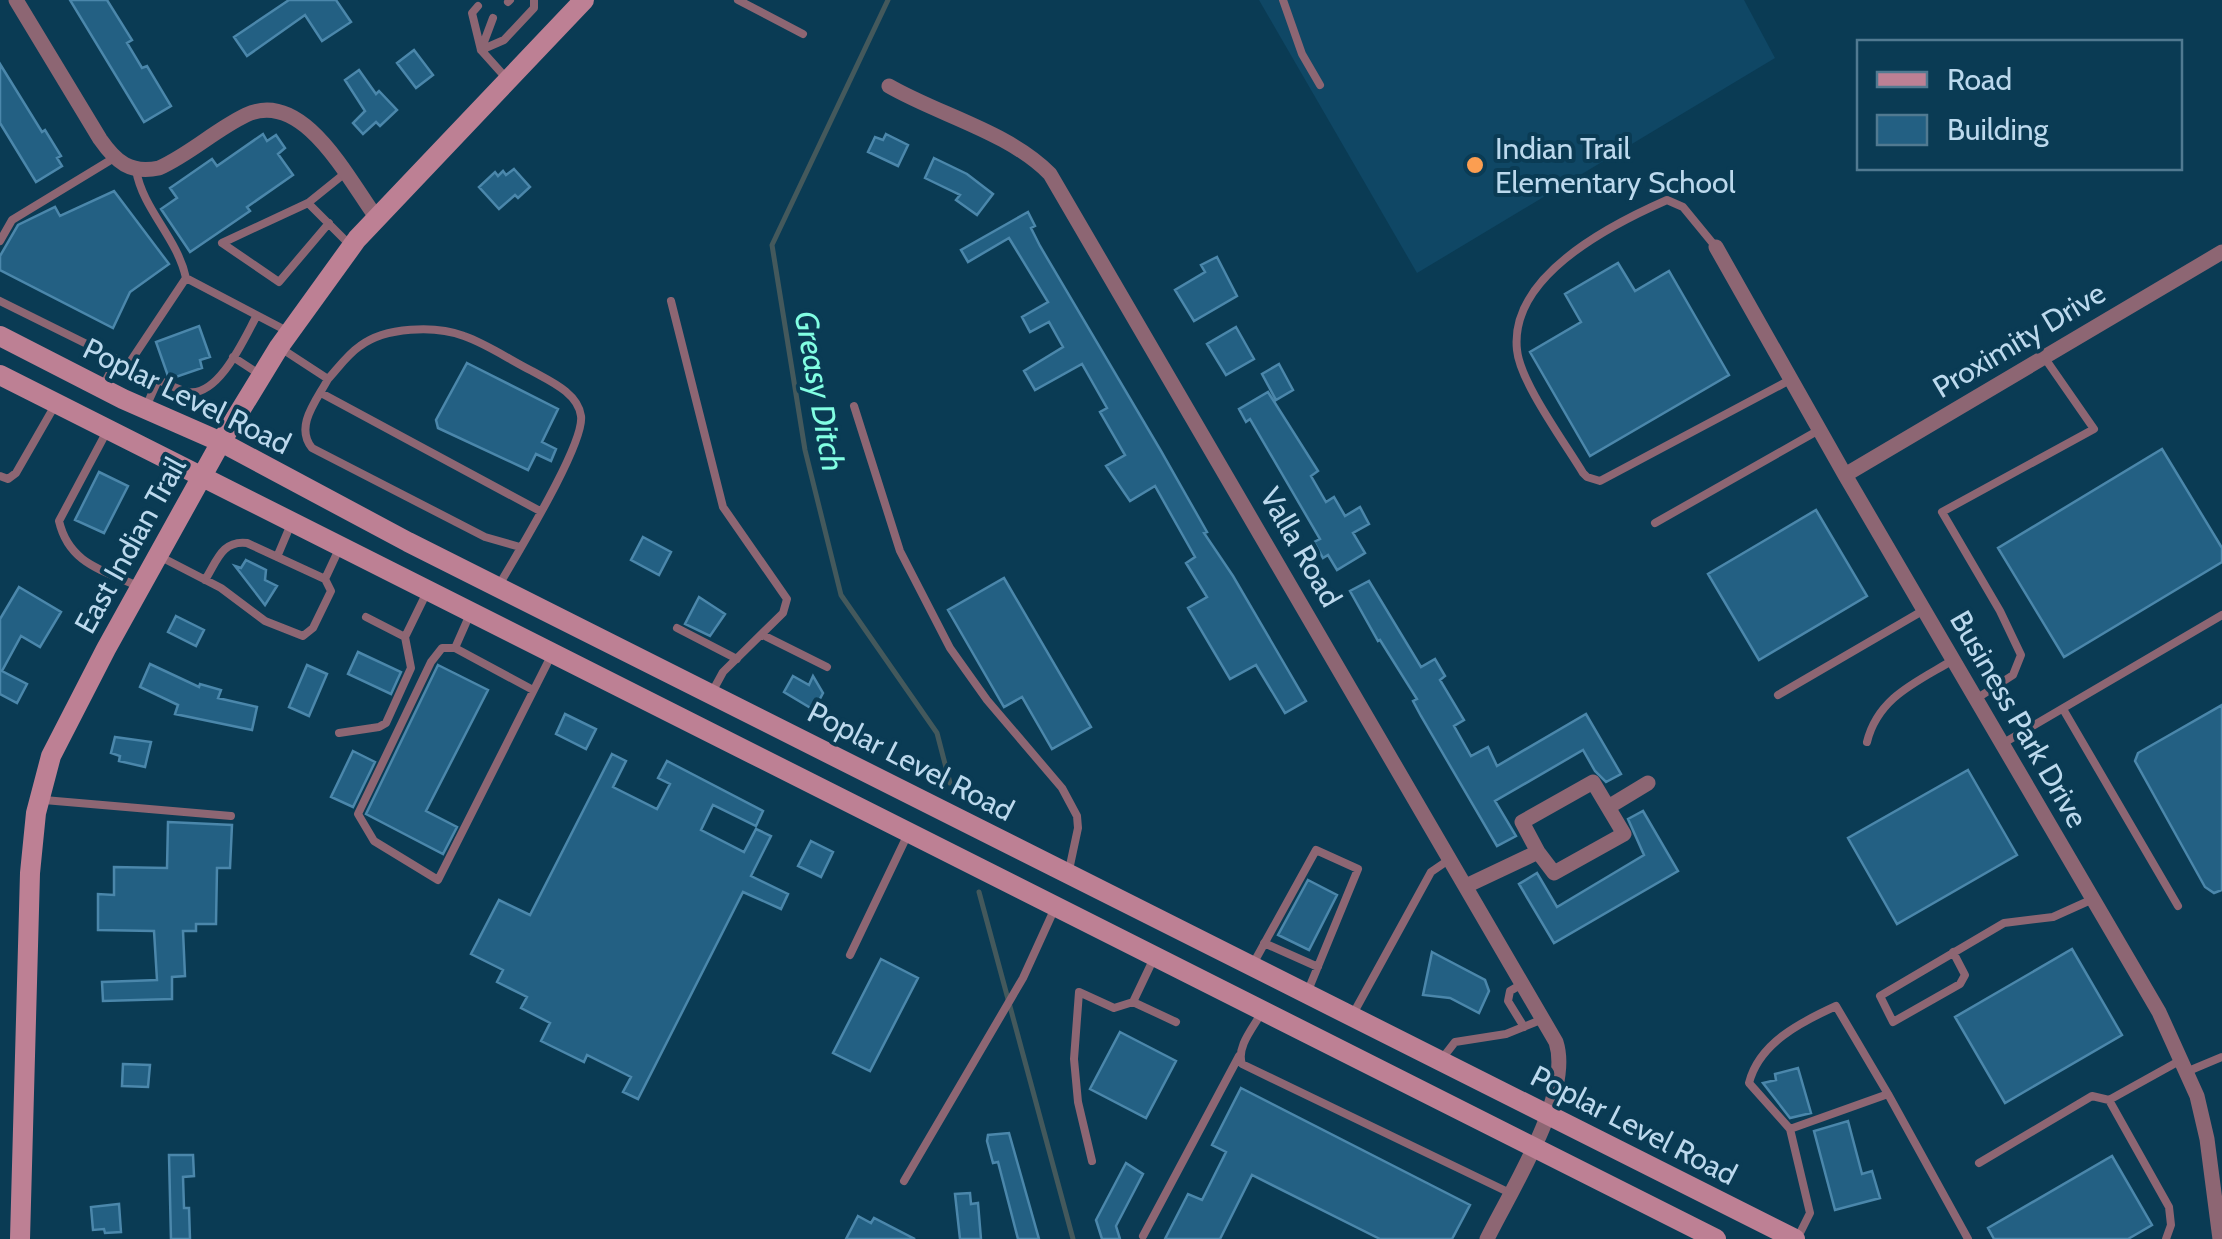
<svg xmlns="http://www.w3.org/2000/svg" width="2222" height="1239" viewBox="0 0 2222 1239" font-family="Cabin,sans-serif">
  <rect width="100%" height="100%" fill="#0a3b54"/>
  <path fill="#0f4765" d="M1259 0H1744L1775 58 1417 273Z"/>
  <g fill="none" stroke-linecap="round" stroke-linejoin="round">
    <path stroke="#44595c" stroke-width="5" d="M888 0 772 245 805 450 841 595 937 733 950 783
      M979 892 1073 1239"/>
  </g>
  <path fill="#236083" stroke="#4b87ab" stroke-width="2.5" d="M70 0H107L132 40 127 43 142 68 147 66 171 106 144 122Z
    M289 0H336L351 22 322 41 305 15 247 56 234 37Z
    M414 50 433 75 416 88 397 63Z
    M0 64 42 132 45 130 61 156 57 158 62 166 36 182 0 123Z
    M359 70 376 94 379 91 397 110 380 126 376 122 363 134 353 123 365 111 345 80Z
    M263 134 267 141 276 135 285 148 278 154 293 175 247 207 250 211 190 252 161 209 177 198 170 188 212 159 217 166Z
    M886 134 908 145 898 166 868 152 875 137 883 140Z
    M934 158 967 174 993 194 977 215 956 200 960 195 925 178Z
    M514 169 530 187 518 198 515 195 499 209 479 187 495 172 498 176 503 171 506 175Z
    M114 191 169 264 130 292 113 328 0 270V256L18 225 55 207 60 216Z
    M1028 212 1035 226 1031 228 1040 246 1161 451 1207 532 1204 533 1233 576 1306 701 1285 713 1256 665 1230 679 1188 608 1207 597 1186 563 1195 557 1155 486 1130 501 1106 466 1125 455 1100 412 1107 408 1082 364 1035 390 1024 371 1063 347 1049 322 1030 332 1022 317 1048 302 1009 238 968 262 961 250Z
    M1217 257 1237 296 1194 321 1175 290 1205 272 1201 265Z
    M1618 263 1635 291 1669 271 1729 375 1590 456 1530 352 1581 322 1565 294Z
    M199 326 210 357 200 360 202 368 173 378 168 376 156 342Z
    M1236 327 1254 359 1226 375 1207 344Z
    M467 363 558 409 542 442 556 449 551 461 536 454 528 470 438 428 436 420Z
    M1279 364 1293 390 1276 400 1262 374Z
    M1268 392 1318 471 1311 476 1326 502 1334 497 1345 516 1360 507 1369 524 1353 533 1365 553 1337 570 1328 555 1323 558 1314 542 1320 539 1250 419 1246 422 1239 409Z
    M2162 449 2222 548V562L2064 657 1998 548Z
    M99 472 128 486 104 533 75 520Z
    M1816 510 1867 596 1759 660 1708 574Z
    M643 537 671 552 659 575 631 560Z
    M246 560 266 570 265 580 277 586 265 605 235 566 241 568Z
    M1004 578 1091 727 1052 749 1022 697 1004 707 948 610Z
    M1369 581 1421 667 1435 659 1445 676 1440 680 1464 720 1454 726 1471 756 1488 747 1497 766 1586 714 1621 774 1606 782 1595 771 1583 750 1495 801 1516 836 1497 846 1421 716 1413 701 1417 699 1380 640 1378 641 1350 591Z
    M19 587 61 612 40 647 21 636 2 671 27 684 17 703 0 694V619Z
    M699 597 725 614 710 636 685 624Z
    M176 616 204 630 196 646 168 632Z
    M358 652 401 672 391 694 348 674Z
    M150 664 199 687 200 684 221 690 218 698 257 707 252 730 175 714 178 705 140 687Z
    M307 665 327 674 309 716 289 707Z
    M438 665 488 690 426 811 457 827 443 854 366 814Z
    M793 676 809 685 813 676 823 693 814 710 784 692Z
    M2222 705V890L2214 893 2205 887 2135 761 2138 753Z
    M565 714 596 729 586 749 556 734Z
    M115 737 151 742 145 767 119 761 120 756 111 753Z
    M353 751 375 762 353 807 331 797Z
    M612 754 626 761 613 787 657 809 670 784 658 778 667 761 763 811 756 826 713 805 701 830 744 852 756 829 771 836 751 876 788 894 781 909 743 892 638 1099 623 1092 631 1077 587 1055 584 1062 541 1041 550 1023 521 1008 527 997 497 982 503 970 471 954 499 900 530 915Z
    M1968 770 2017 855 1897 924 1848 838Z
    M1643 811 1678 871 1554 943 1519 884 1537 873 1557 907 1644 855 1628 819Z
    M168 822 232 825 230 868H217L216 924H196V931H183L185 976 172 977V999L103 1001 102 982 157 980 154 931 98 930V894L114 895V867L167 868Z
    M811 841 833 852 821 877 798 866Z
    M1308 880 1337 895 1309 950 1278 935Z
    M2072 949 2122 1035 2005 1103 1955 1017Z
    M1432 952 1485 980 1489 991 1479 1013 1450 998 1423 995Z
    M881 959 918 978 870 1071 833 1053Z
    M1120 1032 1176 1061 1146 1118 1090 1089Z
    M123 1064 150 1065 148 1087 122 1086Z
    M1798 1068 1811 1113 1790 1118 1763 1083 1776 1080 1775 1074Z
    M1241 1088 1470 1205 1452 1239H1380L1252 1175 1220 1239H1165L1188 1194 1202 1200 1226 1152 1212 1145Z
    M1848 1121 1862 1174 1872 1171 1880 1198 1835 1210 1814 1131Z
    M1009 1133 1039 1239H1018L998 1162 993 1163 987 1141 988 1135Z
    M169 1155H193L194 1176 183 1177 184 1208H189L190 1239H171Z
    M2112 1156 2152 1225 2128 1239H1994L1988 1228Z
    M1126 1163 1143 1174 1116 1226 1120 1239H1102L1096 1220Z
    M970 1193 971 1204 978 1203 981 1239H960L955 1194Z
    M119 1204 121 1232 105 1233 104 1229 93 1230 91 1207Z
    M858 1216 871 1223 874 1218 915 1239H846Z"/>
  <g fill="none" stroke-linecap="round" stroke-linejoin="round">
    <path stroke="#8d6673" stroke-width="8" d="M738 0 803 34
      M1283 0 1302 54 1320 85
      M508 2 510 0
      M478 6 472 13 481 50
      M481 50 493 18
      M507 79 481 50 504 40 534 8V0
      M136 170C143 210 177 237 186 278L289 332
      M344 174 308 203 350 245
      M308 203 222 243 279 282 329 223
      M0 241 12 220 114 158
      M1715 246 1683 207 1667 200C1610 225 1509 276 1517 350 1520 382 1565 443 1583 473L1587 477 1600 481 1790 380
      M0 301 117 359
      M671 301 723 507 787 599 783 613 723 672 711 694
      M279 347 328 379C338 368 348 354 360 346 385 327 435 325 464 336 487 344 510 360 532 371 550 381 578 393 581 416 585 444 515 557 498 587
      M233 357 259 374
      M128 365 186 278
      M328 379C317 400 294 426 312 448L485 537 520 547
      M158 380C168 384 178 390 189 392 219 396 244 339 256 317
      M104 384 117 359 158 380 145 409
      M321 393 540 511
      M854 406 900 551 950 648 987 700 1062 788 1077 816 1078 828 1069 870
      M106 433 59 521C69 564 103 570 140 587
      M0 476 8 479 16 473 54 407
      M1655 523 1819 430
      M159 556 221 588 265 621 303 636 313 628 331 591 325 579 339 549
      M277 557 291 524
      M205 580C217 561 222 540 247 543L325 579
      M470 614 455 648 533 690
      M366 617 405 637
      M677 628 737 659
      M763 635 827 667
      M455 648H442L431 662 358 814 374 841 438 880 552 654
      M1778 695 1924 610
      M1976 699 2013 675 2021 655 2000 611 1942 512 2094 429 2044 357
      M2063 709 2178 906
      M339 733 379 727 386 723 411 668 405 637 426 594
      M1867 742C1878 697 1917 682 1953 660
      M2002 744 2222 615
      M44 800 231 816
      M1264 943 1318 967
      M1953 952 1965 975 1960 984 1893 1022 1880 996 2004 923 2053 917 2093 899
      M850 955 907 836
      M1153 960 1133 1002 1176 1022
      M1253 964 1316 850 1358 869 1307 993
      M1522 984 1510 991 1508 1001 1524 1027
      M1262 1012C1253 1028 1236 1047 1242 1064L1510 1193
      M1353 1014 1431 872 1450 859
      M1441 1060 1455 1042 1506 1034 1543 1019
      M2186 1072 2222 1057
      M1790 1129 1749 1083C1759 1043 1801 1022 1836 1006L1888 1094
      M1092 1161 1078 1102 1074 1059 1079 992 1114 1008 1133 1002
      M1979 1163 2092 1096 2109 1100
      M904 1181 1023 978 1054 910
      M1143 1236 1239 1056
      M1797 1239 1810 1213 1790 1129 1888 1094 1968 1239
      M2166 1239 2171 1225 2169 1207 2109 1100 2181 1060"/>
    <path stroke="#8d6673" stroke-width="15" d="M16 0 100 139C116 162 130 174 159 168 190 154 215 130 246 115 303 88 348 179 376 217
      M889 86C939 115 1009 132 1050 174L1556 1042C1573 1094 1511 1190 1487 1239
      M1716 247 1845 475 2159 1012 2197 1096 2207 1139 2220 1239
      M1845 475 2222 252
      M1610 806 1648 783
      M1466 886 1538 852 1522 822 1593 782 1624 834 1554 873 1538 852"/>
    <path stroke="#bd8094" stroke-width="20" d="M0 336 123 399 221 442 408 542 1795 1239
      M0 375 1716 1239
      M20 1239 30 873 36 813 51 756 106 649 221 442 279 347 357 239 584 0"/>
  </g>
  <circle fill="#fb9e51" stroke="#0a3b54" stroke-width="4" cx="1475" cy="165" r="10"/>
  <g text-anchor="middle" dominant-baseline="central" stroke-width="8" stroke-linejoin="round" paint-order="stroke">
    <g font-size="30" fill="#bcd9ed" stroke="#0a3b54" text-anchor="start">
      <text x="1495" y="148">Indian Trail<tspan x="1495" dy="34">Elementary School</tspan></text>
    </g>
    <g font-size="30" fill="#bcd9ed" stroke="#0a3b54">
      <text transform="translate(2019 340) rotate(-31)">Proximity Drive</text>
      <text transform="translate(187 396) rotate(26)">Poplar Level Road</text>
      <text transform="translate(130 545) rotate(-61)">East Indian Trail</text>
      <text transform="translate(1301 547) rotate(60)">Valla Road</text>
      <text transform="translate(2019 719) rotate(60)">Business Park Drive</text>
      <text transform="translate(911 761) rotate(27)">Poplar Level Road</text>
      <text transform="translate(1634 1125) rotate(27)">Poplar Level Road</text>
    </g>
    <g font-size="32" font-style="italic" fill="#82fee3" stroke="#0a3b54">
      <text transform="translate(820 391) rotate(80)">Greasy Ditch</text>
    </g>
  </g>
  <rect x="1857" y="40" width="325" height="130" fill="#0a3b54" stroke="#517a91" stroke-width="2.5"/>
  <rect x="1877" y="72" width="50" height="15" fill="#bd8094" stroke="#517a91" stroke-width="2.5"/>
  <text x="1947" y="90" font-size="30" fill="#bcd9ed">Road</text>
  <rect x="1877" y="115" width="50" height="30" fill="#236083" stroke="#517a91" stroke-width="2.5"/>
  <text x="1947" y="140" font-size="30" fill="#bcd9ed">Building</text>
</svg>
